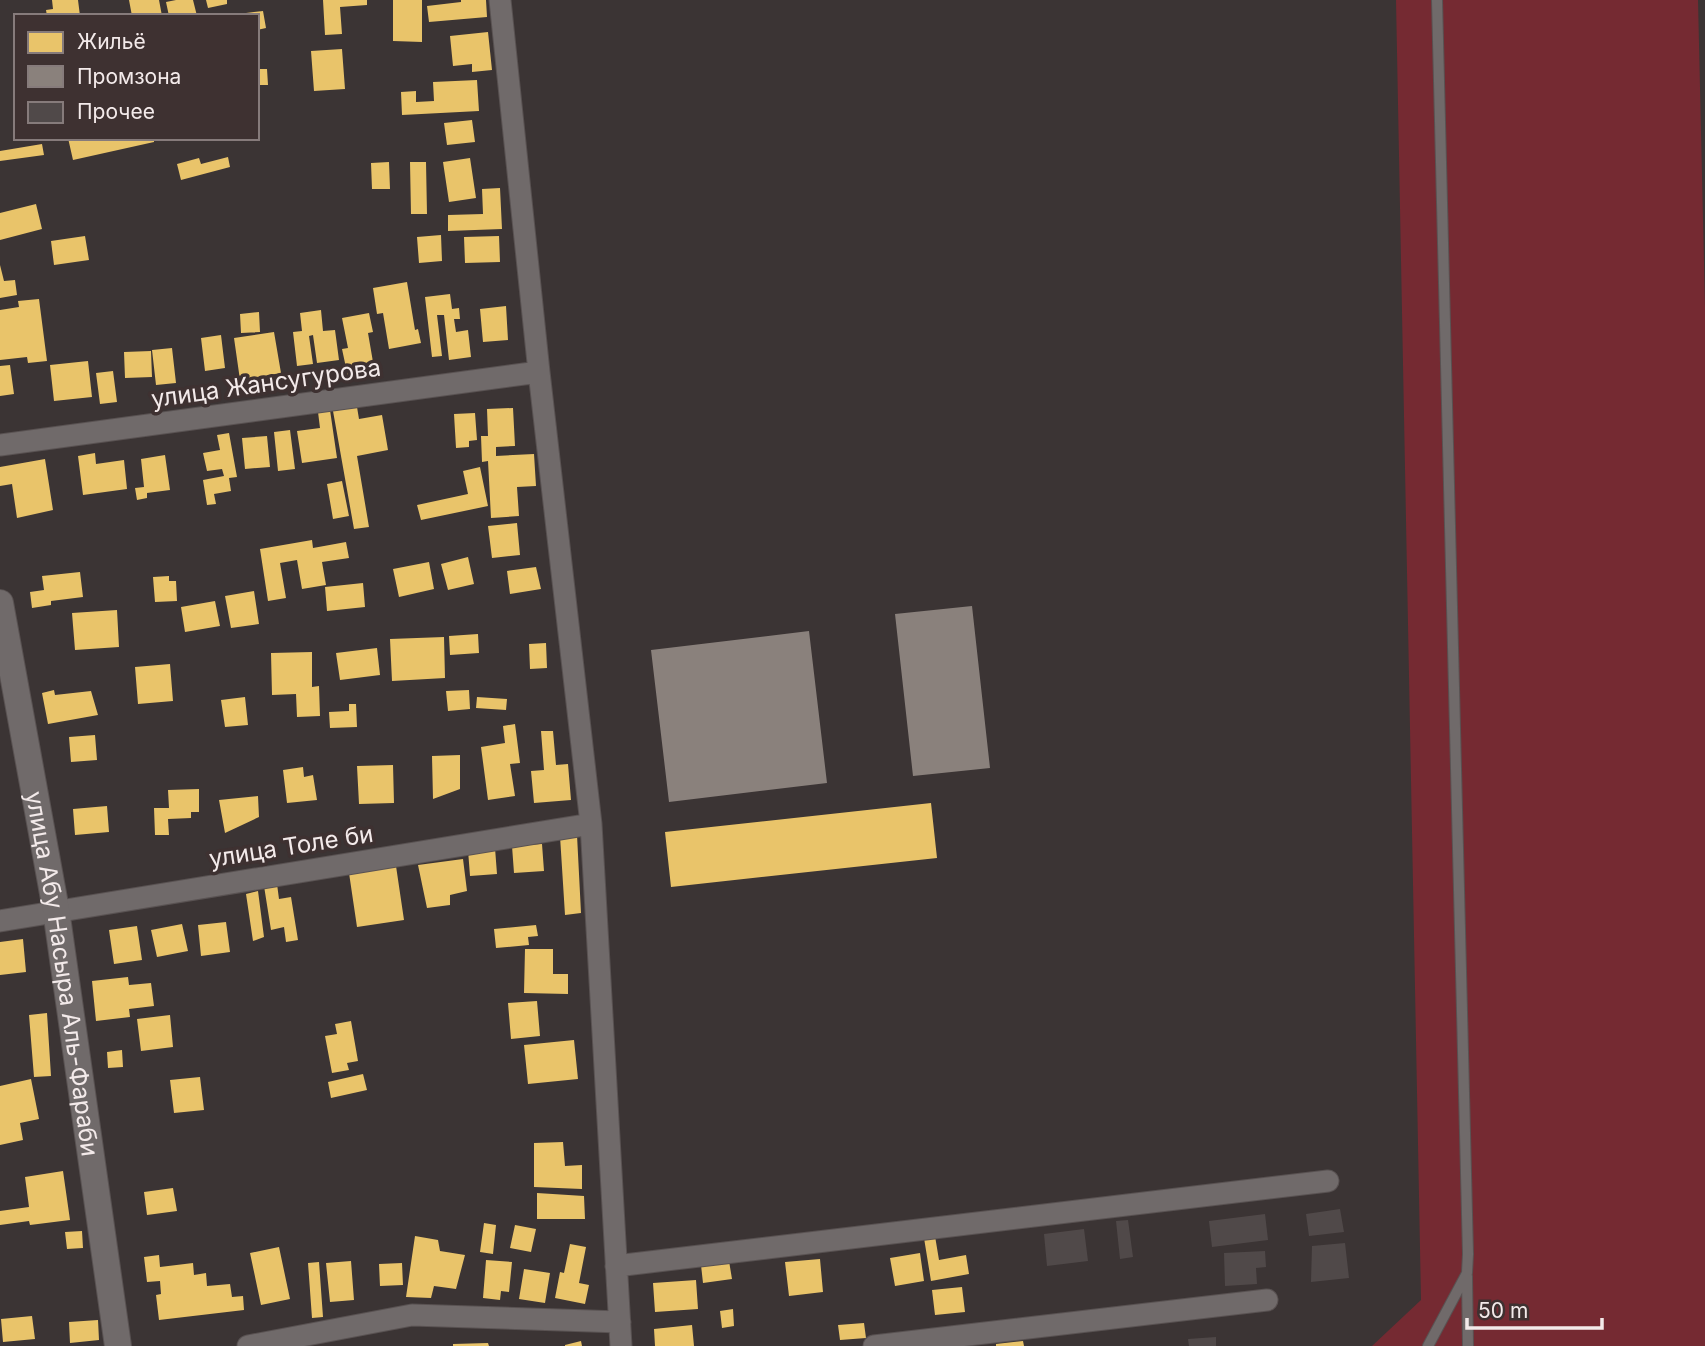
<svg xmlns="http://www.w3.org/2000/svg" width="1705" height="1346" viewBox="0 0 1705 1346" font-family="Inter,sans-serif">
  <rect width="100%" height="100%" fill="#3b3434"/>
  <path fill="#752a32" d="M1396 0H1698L1705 307V1346H1372L1421 1300Z"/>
  <path fill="#e9c46a" d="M52 0H78L80 16H47L46 10 53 9Z
    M129 0H159L162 16H132Z
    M176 0H193L197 16H169L166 2Z
    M206 0H227V4L208 8Z
    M323 0H367V5L340 7 342 34 325 35Z
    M393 0H422V42L393 41Z
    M461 0H486L487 17 429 22 427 6 461 2Z
    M263 11 266 28 257 30V16H247L246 13Z
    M488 32 492 70 472 72V64L453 66 450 36Z
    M342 49 345 89 314 91 311 51Z
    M257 69H267L268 85H257Z
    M477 80 479 111 402 115 401 92 416 91V102L434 101 433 82Z
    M472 120 475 142 447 145 444 123Z
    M68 138H154V142L73 160Z
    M42 144 44 155 0 161V151Z
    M228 157 230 167 181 180 177 164 199 158 201 164Z
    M470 158 476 198 449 202 443 162Z
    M389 162 390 189H372L371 163Z
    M410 162H426L427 214H411Z
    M500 188 502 229 448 231V215L483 214 482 189Z
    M36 204 42 229 0 240V213Z
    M441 235 442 261 419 263 417 237Z
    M85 236 89 260 54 265 51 241Z
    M499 236 500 262 465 263 464 237Z
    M0 265 4 281 15 280 17 295 0 298Z
    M407 282 415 330 418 329 421 343 389 349 383 313 377 314 373 288Z
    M450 294 452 309 459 308 460 319H454L456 332 468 330 471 357 449 360 444 315H437L442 356 432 357 425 297Z
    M39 299 47 361 28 363 27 357 0 360V310L19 307 18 301Z
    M506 306 508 340 483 342 480 309Z
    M321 310 323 331 335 330 339 360 317 363 313 335 309 336 313 364 297 366 293 332 302 331 300 313Z
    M259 312 260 332 241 333 240 314Z
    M369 313 373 332 368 333 373 362 364 363 366 373 348 377 342 349 348 348 342 318Z
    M274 332 281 373 240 380 234 338Z
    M221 335 225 368 205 371 201 338Z
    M172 348 176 383 156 385 152 350Z
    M151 351 152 377 125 378 124 352Z
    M88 361 92 397 54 401 50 365Z
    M10 365 14 394 0 396V366Z
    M113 371 117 402 100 404 96 373Z
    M357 407 359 419 382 415 388 450 357 456 369 527 354 529 333 411Z
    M513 408 515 446 496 447V456L534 454 536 486 517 487 519 516 491 518 488 461 482 462 481 436H488L487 409Z
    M330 410 337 458 302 463 297 431 320 428 318 412Z
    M475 413 477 440 469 441V447L456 448 454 414Z
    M290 430 295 469 278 471 274 432Z
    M229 433 237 477 229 478 231 491 214 494 216 504 207 505 203 480 224 476 222 469 207 471 203 453 220 450 217 435Z
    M267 436 270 467 245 469 242 438Z
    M95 453 96 464 124 460 127 489 83 495 78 456Z
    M165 455 170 490 147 493V498L137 500 135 488 144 487 141 459Z
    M45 459 53 510 17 518 12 484 0 486V467Z
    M480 467 488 506 421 520 417 505 468 494 463 471Z
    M342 481 349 516 333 519 327 484Z
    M517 523 520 555 492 558 488 526Z
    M312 540 313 548 346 542 349 558 322 562 326 585 302 589 297 560 280 563 286 598 268 601 260 549Z
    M468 557 474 584 448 590 441 564Z
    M429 562 434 589 399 597 393 569Z
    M536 567 541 589 510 594 507 571Z
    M80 572 83 597 51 601V605L32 608 30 592 44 590 42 576Z
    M169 576V581H176L177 601 155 602 153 577Z
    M363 583 365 607 327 611 325 587Z
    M254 591 259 624 231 628 225 596Z
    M215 601 220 626 185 632 181 607Z
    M117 610 119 647 75 650 72 613Z
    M478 634 479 653 450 655 449 636Z
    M444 637 445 678 392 681 390 639Z
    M546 643 547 668 530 669 529 644Z
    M377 648 380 675 340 680 336 653Z
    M312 652V687L319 686 320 716 297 717 296 694 272 695 271 653Z
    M170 664 173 701 138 704 135 667Z
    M54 690 55 695 91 691 98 715 48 724 42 693Z
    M469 690 470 709 448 711 446 691Z
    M245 697 248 725 225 727 221 700Z
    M477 697 507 699 506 710 476 708Z
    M349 704H356L357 727 330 728 329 712 349 711Z
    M515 724 520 763 510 764 515 796 488 800 481 747 505 743 503 726Z
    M541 731H553L556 765 568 764 571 800 534 803 531 771 544 770Z
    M95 735 97 760 71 762 69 737Z
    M460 755V789L433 799 432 756Z
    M393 765 394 803 359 804 357 766Z
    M303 767 304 777 313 775 317 800 287 803 283 770Z
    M199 789V812H191V818L168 819 169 835H155L154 808H169L168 790Z
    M258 796 259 817 225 833 219 800Z
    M931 803 937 858 671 887 665 832Z
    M107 806 109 832 75 835 73 809Z
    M577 835 581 913 565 915 560 836Z
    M542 844 544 871 514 873 512 846Z
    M495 848 497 874 470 876 468 850Z
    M463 859 467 891 450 895V905L427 908 418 865Z
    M396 866 404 920 357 927 349 873Z
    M277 884 279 899 291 897 298 940 286 942 284 927 271 930 264 886Z
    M258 891 264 937 253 941 246 894Z
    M226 922 230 952 201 956 198 925Z
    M182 924 188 951 157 957 151 930Z
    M536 925 538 936 528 937 529 945 496 948 494 929Z
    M137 926 142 960 114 964 109 930Z
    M23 939 26 972 0 975V942Z
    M525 949H553V974H568V994L524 993Z
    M128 977 129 985 151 983 154 1006 129 1009 130 1017 96 1021 92 981Z
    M537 1001 540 1036 511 1039 508 1003Z
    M47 1013 51 1076 34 1077 29 1015Z
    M170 1015 173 1047 141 1051 137 1019Z
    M351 1021 358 1061 347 1063 349 1070 332 1073 325 1036 337 1034 335 1024Z
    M574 1040 578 1079 528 1084 524 1045Z
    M122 1050 123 1067 108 1068 107 1052Z
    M363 1074 367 1090 331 1098 328 1082Z
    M200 1077 204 1110 174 1113 170 1080Z
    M31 1079 39 1119 20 1123 23 1140 0 1145V1086Z
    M563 1142 565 1166 582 1165V1189L534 1187V1143Z
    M63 1171 70 1220 30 1225 29 1221 0 1225V1211L29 1207 25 1177Z
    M173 1188 177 1211 147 1215 144 1192Z
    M537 1193 584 1196 585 1219H537Z
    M484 1223 496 1225 493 1254 480 1252Z
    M515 1225 536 1229 531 1252 510 1248Z
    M82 1231 83 1248 67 1249 65 1232Z
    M415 1236 438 1240 440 1251 465 1255 456 1289 434 1286 431 1298 406 1297Z
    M935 1236 939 1260 966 1255 969 1274 931 1281 924 1238Z
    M570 1244 586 1247 579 1283 589 1285 585 1304 555 1298 560 1272 564 1273Z
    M279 1247 290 1299 261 1305 250 1253Z
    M920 1253 924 1281 895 1286 890 1258Z
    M159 1255 160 1267 193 1263 194 1275 206 1273 207 1286 230 1284 232 1297 243 1296 244 1310 159 1320 156 1295 161 1294 160 1281 147 1282 144 1257Z
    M820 1259 823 1292 789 1296 785 1262Z
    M486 1260 512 1262 509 1292 501 1291 500 1300 483 1298Z
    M351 1261 354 1300 330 1302 326 1263Z
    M729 1261 732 1279 703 1283 701 1265Z
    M319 1262 323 1317 312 1318 308 1263Z
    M402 1263 403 1285 380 1286 379 1264Z
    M524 1269 550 1273 545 1303 519 1299Z
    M696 1280 698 1309 655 1312 653 1283Z
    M962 1287 965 1312 935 1315 932 1290Z
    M733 1309 734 1326 722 1328 720 1311Z
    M32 1316 35 1339 3 1342 1 1319Z
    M98 1320 99 1340 70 1343 69 1322Z
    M864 1323 866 1338 840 1340 838 1325Z
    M692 1325 694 1346H655L654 1329Z
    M581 1341 582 1346H565V1345Z
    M1023 1341 1024 1346H996V1344Z
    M488 1343 489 1346H453V1344Z"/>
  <path fill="#8a817c" d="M972 606 990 768 913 776 895 614Z
    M809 631 827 783 669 802 651 650Z"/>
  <path fill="#504949" d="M1340 1209 1344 1232 1309 1236 1306 1214Z
    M1265 1214 1268 1240 1212 1247 1209 1221Z
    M1128 1220 1133 1257 1120 1259 1116 1221Z
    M1084 1229 1088 1261 1047 1266 1044 1234Z
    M1345 1243 1349 1278 1311 1282 1312 1246Z
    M1265 1251 1266 1267 1256 1268 1257 1284 1225 1286 1224 1253Z
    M1216 1337V1346H1189L1188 1339Z"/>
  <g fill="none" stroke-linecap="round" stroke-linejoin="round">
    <defs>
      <path id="service" d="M1467 1276 1468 1346
        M1428 1346 1467 1273 1468 1254 1437 0"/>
      <path id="minor" d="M500 0 539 372 591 824 621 1346
        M0 445 539 372
        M0 921 591 824
        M616 1266 1328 1181
        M248 1346 412 1315 620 1322
        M874 1346 1267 1300"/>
      <g id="tertiary">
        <path id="s1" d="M0 603 56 910 118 1346"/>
      </g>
    </defs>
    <use href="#service" stroke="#595252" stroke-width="12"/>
    <use href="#minor" stroke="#595252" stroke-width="23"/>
    <use href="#tertiary" stroke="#595252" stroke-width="28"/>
    <use href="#service" stroke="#706a6a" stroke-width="10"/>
    <use href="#minor" stroke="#706a6a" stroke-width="21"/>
    <use href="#tertiary" stroke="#706a6a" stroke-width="26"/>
  </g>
  <g text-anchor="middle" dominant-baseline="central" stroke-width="7" stroke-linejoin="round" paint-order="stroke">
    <g font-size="24" fill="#f3eaea" stroke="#3e3131">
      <text transform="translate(266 383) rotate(-8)">улица Жансугурова</text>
      <text transform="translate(291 846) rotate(-9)">улица Толе би</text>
      <text stroke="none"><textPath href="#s1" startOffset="376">улица Абу Насыра Аль-Фараби</textPath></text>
    </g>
  </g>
  <rect x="14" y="14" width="245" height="126" fill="#3e3131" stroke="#867b7b" stroke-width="2"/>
  <rect x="28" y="32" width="35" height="21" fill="#e9c46a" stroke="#867b7b" stroke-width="2"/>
  <text x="77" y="49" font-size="21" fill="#f3eaea">Жильё</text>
  <rect x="28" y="66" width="35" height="21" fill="#8a817c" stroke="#867b7b" stroke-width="2"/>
  <text x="77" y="84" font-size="21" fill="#f3eaea">Промзона</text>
  <rect x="28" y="102" width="35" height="21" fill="#504949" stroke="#867b7b" stroke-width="2"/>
  <text x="77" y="119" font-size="21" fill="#f3eaea">Прочее</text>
  <path d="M1467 1318v10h135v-10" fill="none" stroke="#f3eaea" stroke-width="3.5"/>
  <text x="1478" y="1318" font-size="21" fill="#f3eaea" stroke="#3e3131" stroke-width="5" paint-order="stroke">50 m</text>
</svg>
